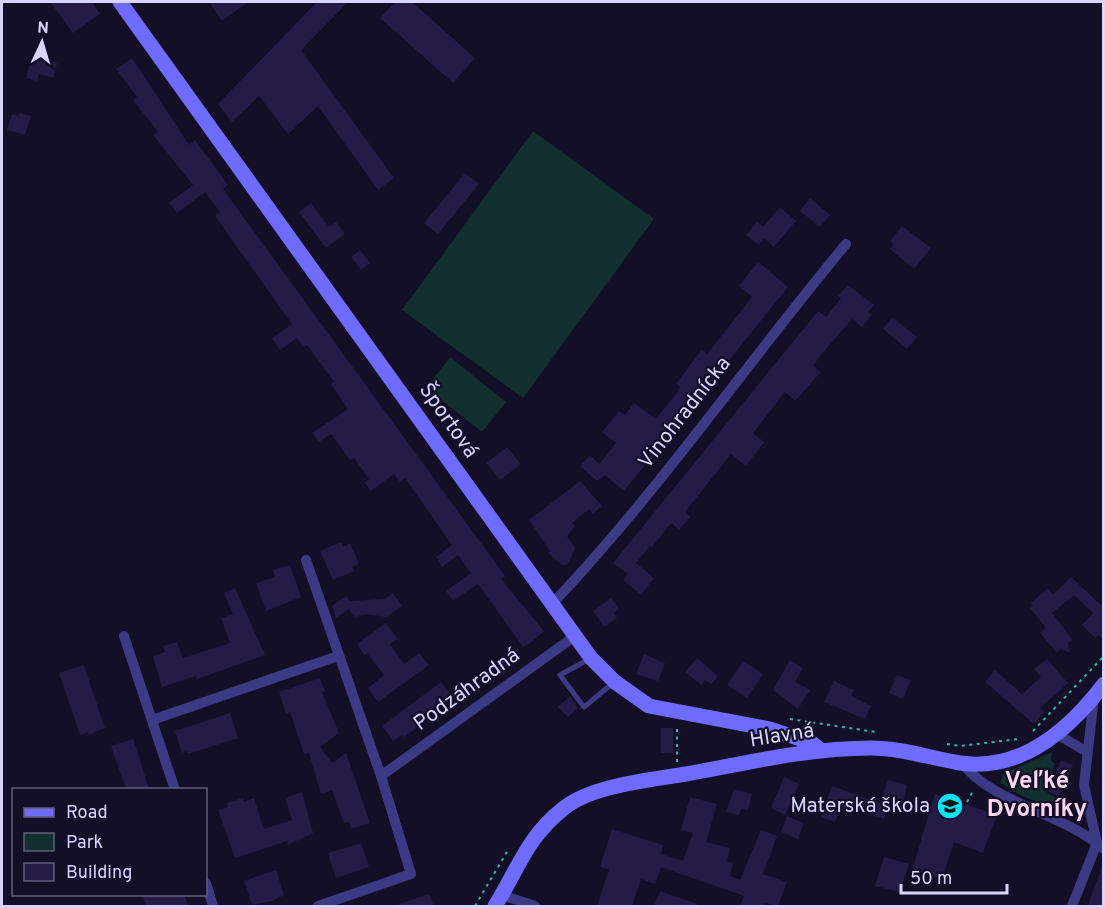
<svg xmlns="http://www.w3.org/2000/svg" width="1105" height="908" viewBox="0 0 1105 908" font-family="Overpass,sans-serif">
  <rect width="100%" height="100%" fill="#130f26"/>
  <path fill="#12302f" d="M533 131 654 219 523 398 402 310Z
    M450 357 506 402 482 432 426 388Z
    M1052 752 1051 761 1055 764 1043 790 1058 799C1039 810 1017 792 1000 783L1003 774Z"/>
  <path fill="#241b47" d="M50 2H92L100 14 73 33Z
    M209 2H248L222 21Z
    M317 2H348L301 50 394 178 378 190 318 106 288 134 259 96 232 122 218 104Z
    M395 2H412L475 58 453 83 380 18Z
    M32 56 57 63 53 78 39 74 37 81 26 78Z
    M132 58 189 145 195 140 228 185 223 189 505 576 501 579 544 631 530 643 523 647 478 584 453 601 446 591 471 573 458 555 442 567 436 557 452 545 405 478 400 482 394 474 371 491 364 482 369 479 354 458 350 460 331 434 319 442 312 433 348 409 331 384 334 382 307 345 303 347 297 338 280 350 272 338 292 324 215 216 220 212 205 192 177 213 169 203 193 185 153 135 158 132 133 100 137 97 116 69Z
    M20 113 31 116 25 135 7 130 12 114 18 116Z
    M465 173 479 184 438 234 424 223Z
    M810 198 830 215 820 227 800 211Z
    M311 203 329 227 336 222 345 234 326 248 299 212Z
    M780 207 796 221 774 247 764 238 759 245 746 235 757 222 763 227Z
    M902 226 931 248 914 269 890 249 894 244 890 241Z
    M360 250 370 263 361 270 351 257Z
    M758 262 788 287 624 491 605 475 597 481 580 466 590 455 599 464 616 443 602 432 619 411 625 415 634 403 656 419 678 391 680 387 676 384 702 349 707 354 752 297 739 286Z
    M848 285 874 305 868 312 872 315 862 327 852 319 820 356 813 366 821 372 795 401 785 392 753 433 764 442 746 466 731 454 685 512 690 517 679 530 671 523 652 547 650 546 636 563 654 578 641 595 623 580 628 574 613 563 818 311 826 317 841 298 838 296Z
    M892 317 917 337 907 349 883 329Z
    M507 447 521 464 500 480 486 463Z
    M580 481 602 506 593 514 589 509 572 523 575 526 567 536 575 548 568 564 562 565 548 553 550 551 529 520Z
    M341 542 343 547 350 543 359 564 352 567 354 571 333 580 320 551Z
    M290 565 301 597 266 611 256 583 275 577 273 570Z
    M1071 577 1101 605 1104 602V640L1098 635 1095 638 1082 625 1093 613 1074 595 1052 613 1073 640 1068 643 1070 653 1061 649 1057 653 1040 633 1046 628 1030 608 1033 606 1031 603 1048 588 1053 595Z
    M235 588 265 655 197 679 196 676 162 687 153 656 165 652 163 646 177 642 183 658 230 643 221 618 233 614 224 593Z
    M393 593 402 606 386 617 366 614 354 617 349 609 336 618 332 606 346 596 350 601 384 599Z
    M611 598 619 609 614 613 617 618 604 627 593 611Z
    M386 623 398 639 390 644 404 664 419 653 429 665 378 702 368 688 384 675 367 653 364 655 357 644Z
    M644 654 665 663 658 681 636 674Z
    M697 658 718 676 711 684 705 680 701 685 685 672Z
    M1047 659 1068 683 1040 708 1044 712 1034 724 985 682 995 670 1022 694 1041 677 1034 669Z
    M790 660 803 668 795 682 810 690 798 709 773 690Z
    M743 661 763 674 747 698 727 685Z
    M84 665 105 728 89 735 88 732 80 735 59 673Z
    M897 675 911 680 903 699 889 693Z
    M320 678 325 691 322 692 339 733 320 747 332 763 346 753 370 823 351 829 349 822 344 823 332 790 321 794 309 753 304 754 290 712 286 714 279 692Z
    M834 681 854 690 851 696 871 706 865 719 824 702Z
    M441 682 452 696 415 724 418 727 404 737 402 735 393 741 382 726Z
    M570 696 578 708 568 717 558 707Z
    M230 713 238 738 188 754 187 751 182 753 175 731Z
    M661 728H673V753H661Z
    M133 739 136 747 149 789H126L111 746Z
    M1061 760 1073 765 1059 796 1047 791Z
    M784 777 799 784 785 815 771 808Z
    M888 780 907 785 902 807 881 800Z
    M832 786 888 806 884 819 846 807 844 813 839 811 835 822 821 817Z
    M734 789 752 794 748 810 741 809 739 815 726 812Z
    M302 792 313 833 288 845 287 841 235 858 218 810 228 807 227 803 243 798 244 802 254 798 264 829 292 820 285 798Z
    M935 794 997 815 983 853 954 842 942 879 912 870Z
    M690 797 717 804 706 842 730 848 727 861 733 863 730 876 740 880 761 830 777 836 763 874 787 882 778 906 765 903 763 906H740L744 896 661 867 655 884 641 879 632 906H597L609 869 600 867 612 829 663 845 661 854 683 861 693 833 681 830Z
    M787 816 804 823 798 839 781 832Z
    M361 843 369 867 336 878 328 853Z
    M884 857 909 864 900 892 875 886Z
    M1102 867 1104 906H1088L1092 894Z
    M276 870 284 895 272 901 252 905 244 881Z
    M660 891 700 905V906H654Z
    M142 894H184L188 906H146Z
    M429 894 434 906H397L396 905Z"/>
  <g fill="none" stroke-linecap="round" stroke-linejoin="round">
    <path stroke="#2fb8b0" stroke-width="2" stroke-dasharray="3 4.5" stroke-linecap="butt" d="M790 719 876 732
      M1033 731 1104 656
      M947 744 960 746 1019 739
      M677 762V725
      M1018.5 780a5.5 5.5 0 1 1 11 0a5.5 5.5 0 1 1-11 0Z
      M967 802 973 791
      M475 906 508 850"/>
    <path stroke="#3d3a85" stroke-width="5" d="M591 658 560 675 584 707 613 683"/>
    <path stroke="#3d3a85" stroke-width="10" d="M306 560 381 776 575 636
      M553 603C659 491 747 363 846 244
      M124 636 175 790
      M1094 697 1084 785 1097 843
      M152 720 338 656
      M1057 734 1087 752
      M962 763C992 803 1065 814 1104 849
      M206 883 213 906
      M502 895 535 906
      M318 906 411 874 381 776
      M1072 906 1097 843"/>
    <path stroke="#6f6bff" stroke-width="15" d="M120 2 591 658 615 682 649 706 770 729 812 743 822 751
      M495 906C519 868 526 838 564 808 593 785 651 780 686 774 746 763 809 748 871 748 901 748 930 758 960 763 1021 772 1069 730 1104 684"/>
  </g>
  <defs>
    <symbol id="school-disc" viewBox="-11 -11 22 22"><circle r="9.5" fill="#00e5ff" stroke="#130f26"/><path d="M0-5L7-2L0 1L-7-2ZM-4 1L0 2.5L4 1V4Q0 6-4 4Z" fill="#111"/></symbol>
  </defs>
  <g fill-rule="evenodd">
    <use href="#school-disc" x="935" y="791" width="30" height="30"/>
  </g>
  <g text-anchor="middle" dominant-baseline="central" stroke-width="4.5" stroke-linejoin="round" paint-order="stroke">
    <g font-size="21" fill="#d9d4ff" stroke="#130f26">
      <text transform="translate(685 413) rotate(-52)">Vinohradnícka</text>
      <text transform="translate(448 421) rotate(55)">Športová</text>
      <text transform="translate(467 690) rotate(-36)">Podzáhradná</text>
      <text transform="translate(782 736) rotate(-9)">Hlavná</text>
    </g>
    <g font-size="21" fill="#d9d4ff" stroke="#130f26" text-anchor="end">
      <text x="930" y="806">Materská škola</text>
    </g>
    <g font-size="24" font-weight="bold" fill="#ffd6f0" stroke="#130f26">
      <text x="1037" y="782">Veľké<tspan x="1037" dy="28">Dvorníky</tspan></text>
    </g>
  </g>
  <rect width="1105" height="908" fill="none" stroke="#d9d4ff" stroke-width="6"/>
  <rect x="12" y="788" width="195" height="108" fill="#130f26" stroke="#625e7d" stroke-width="1.5"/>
  <rect x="24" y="808" width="30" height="9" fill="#6f6bff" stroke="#625e7d" stroke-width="1.5"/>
  <text x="66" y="818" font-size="18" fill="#d9d4ff">Road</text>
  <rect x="24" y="833" width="30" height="18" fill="#12302f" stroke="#625e7d" stroke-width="1.5"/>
  <text x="66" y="848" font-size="18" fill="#d9d4ff">Park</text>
  <rect x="24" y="863" width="30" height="18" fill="#241b47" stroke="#625e7d" stroke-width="1.5"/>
  <text x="66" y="878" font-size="18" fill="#d9d4ff">Building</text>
  <g transform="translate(42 42) rotate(4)" stroke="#130f26" stroke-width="4.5" paint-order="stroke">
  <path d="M0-4.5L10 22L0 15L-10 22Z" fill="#d9d4ff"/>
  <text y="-9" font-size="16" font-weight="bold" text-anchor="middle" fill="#d9d4ff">N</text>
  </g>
  <path d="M901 884v9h106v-9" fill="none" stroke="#d9d4ff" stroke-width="3"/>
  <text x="910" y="884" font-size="18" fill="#d9d4ff" stroke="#130f26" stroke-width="4.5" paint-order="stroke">50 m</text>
</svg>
